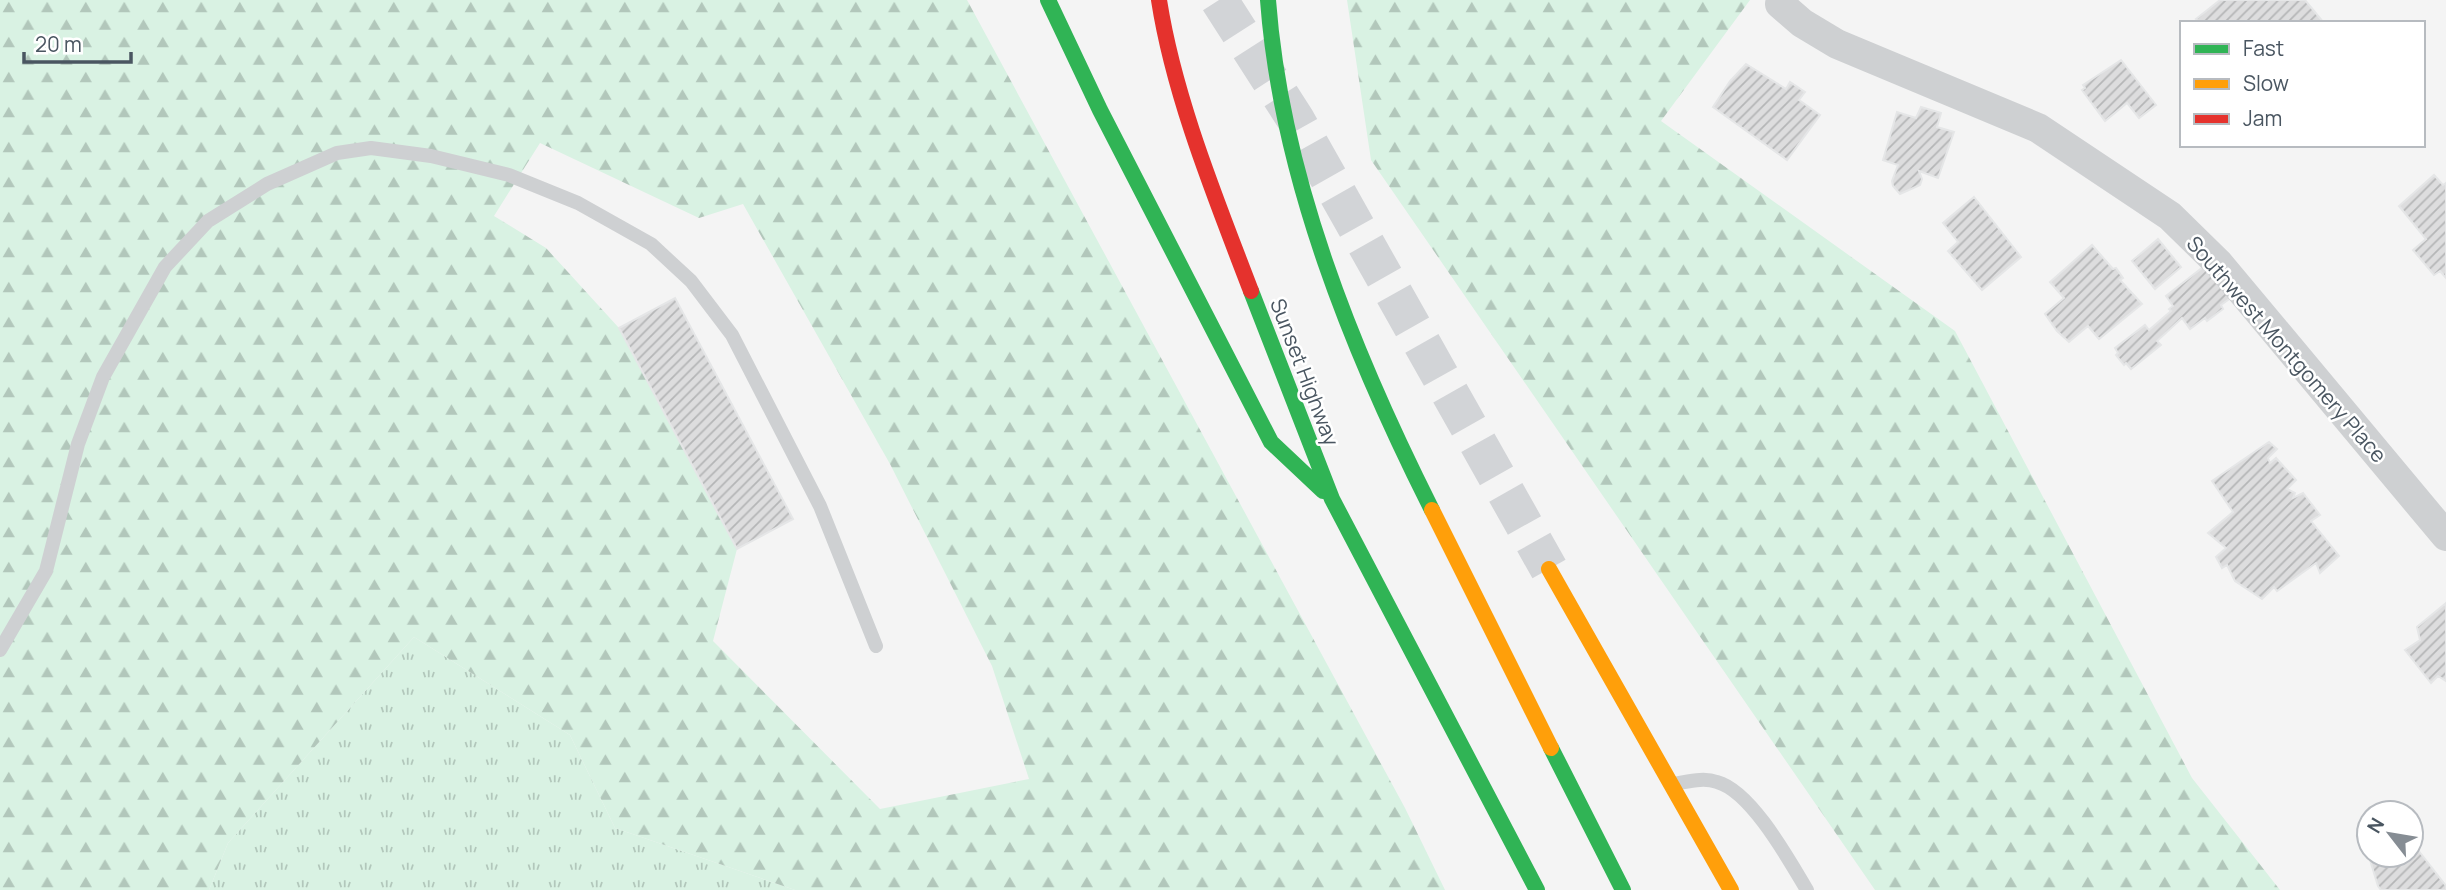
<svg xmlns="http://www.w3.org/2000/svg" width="2446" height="890" viewBox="0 0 2446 890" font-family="Manrope,sans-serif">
  <defs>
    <pattern id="grass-tufts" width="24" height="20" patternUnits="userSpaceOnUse" patternTransform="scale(1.75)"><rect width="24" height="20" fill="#d9f2e3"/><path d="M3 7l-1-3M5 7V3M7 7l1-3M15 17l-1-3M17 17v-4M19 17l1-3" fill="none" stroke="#b2c7bb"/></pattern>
    <pattern id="forest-firs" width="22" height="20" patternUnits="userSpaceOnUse" patternTransform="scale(1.75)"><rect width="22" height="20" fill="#d9f2e3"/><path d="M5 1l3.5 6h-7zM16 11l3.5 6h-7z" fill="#b2c7bb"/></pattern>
    <pattern id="building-hatch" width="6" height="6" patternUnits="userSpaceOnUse" patternTransform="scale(1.75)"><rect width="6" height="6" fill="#ddddde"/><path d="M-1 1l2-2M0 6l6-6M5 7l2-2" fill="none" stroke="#b5b6b7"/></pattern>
  </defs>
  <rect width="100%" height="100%" fill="#f4f4f4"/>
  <path fill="url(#grass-tufts)" d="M414 637 570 735 615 828 795 890H209L228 843Z"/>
  <path fill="url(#forest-firs)" fill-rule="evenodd" d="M0 0H967L1405 808 1445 890H795L615 828 570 735 414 637 228 843 209 890H0ZM540 143 699 218 743 204 890 464 992 666 1029 779 880 809 713 641 737 549 793 519 675 298 619 328 546 248 494 216Z
    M1347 0H1750L1661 121 1955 331 2192 778 2280 890H1875L1371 160Z"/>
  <path fill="url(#building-hatch)" stroke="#e5e6e7" stroke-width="2" d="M2220 0H2305L2324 23H2201L2196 19Z
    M2121 60 2156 105 2139 118 2127 103 2105 121 2082 90 2085 88 2083 85Z
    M1746 64 1786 89 1790 82 1805 92 1799 100 1820 115 1787 160 1713 107 1730 81Z
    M1921 107 1941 113 1937 127 1954 132 1938 178 1919 171 1922 179 1920 185 1900 194 1893 186 1892 181 1898 165 1883 160 1897 112 1916 118Z
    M2434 175 2443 185 2446 183V278L2440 271 2434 275 2413 250 2426 239 2399 206Z
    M1974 197 2021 257 1982 290 1948 251 1958 242 1943 223Z
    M2158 239 2181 267 2155 289 2132 261Z
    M2092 245 2113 269 2116 268 2123 278 2120 280 2142 304 2099 339 2088 326 2069 342 2057 331 2045 314 2064 298 2050 282Z
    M2207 264 2232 297 2221 305 2223 309 2207 321 2205 318 2190 329 2182 318 2157 341 2161 345 2131 369 2126 363 2124 365 2116 355 2118 353 2115 348 2145 325 2149 330 2171 311 2169 309 2173 306 2166 296Z
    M675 298 793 519 737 549 619 328Z
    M2269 442 2277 449 2268 458 2270 463 2276 458 2296 480 2287 489 2295 493 2293 498 2303 493 2320 515 2311 521 2339 556 2320 573 2316 563 2277 591 2274 587 2262 599 2235 581 2227 565 2222 568 2216 557 2226 548 2208 533 2233 512 2212 481Z
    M2446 603V681L2438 676 2431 683 2405 650 2420 640 2417 627Z
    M2411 841 2446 886V890H2381L2378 886 2370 860 2377 855H2411Z"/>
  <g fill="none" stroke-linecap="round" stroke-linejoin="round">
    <path stroke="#d2d4d7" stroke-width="38" stroke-dasharray="38 19" stroke-linecap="butt" d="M1219 0 1296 120 1549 569"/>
    <path stroke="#ced0d2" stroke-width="14" d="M0 650 46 571 78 444 103 377 165 267 208 221 267 184 337 153 371 148 431 156 509 175 578 203 651 244 691 281 732 335 820 506 876 646
      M1673 784C1687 782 1703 777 1717 782 1751 791 1789 860 1807 890"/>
    <path stroke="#ced0d2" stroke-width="30" d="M1780 4 1802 23 1837 44 2038 128 2170 216 2219 264 2446 536"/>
    <path stroke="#30b455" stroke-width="16" d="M1048 0 1100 110 1271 442 1323 491
      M1268 0C1281 176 1353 353 1432 510
      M1251 291 1332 499 1537 890
      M1551 748 1623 890"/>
    <path stroke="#ff9f0a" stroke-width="16" d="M1432 510 1551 748
      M1549 569 1731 890"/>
    <path stroke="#e5322d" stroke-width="16" d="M1159 0C1174 97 1216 199 1251 291"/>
  </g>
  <g text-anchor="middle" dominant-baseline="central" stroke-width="5" stroke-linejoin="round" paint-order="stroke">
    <g font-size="21" fill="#4a5661" stroke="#fff">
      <text transform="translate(2287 349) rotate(49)">Southwest Montgomery Place</text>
      <text transform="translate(1305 372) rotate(69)">Sunset Highway</text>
    </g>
  </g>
  <rect x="2180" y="21" width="245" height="126" fill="#ffffff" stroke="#b7bbc0" stroke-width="2"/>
  <rect x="2194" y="44" width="35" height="10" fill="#30b455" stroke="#b7bbc0" stroke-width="2"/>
  <text x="2243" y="56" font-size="21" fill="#4a5661">Fast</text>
  <rect x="2194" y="79" width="35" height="10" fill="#ff9f0a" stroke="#b7bbc0" stroke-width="2"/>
  <text x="2243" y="91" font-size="21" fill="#4a5661">Slow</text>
  <rect x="2194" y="114" width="35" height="10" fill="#e5322d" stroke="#b7bbc0" stroke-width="2"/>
  <text x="2243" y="126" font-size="21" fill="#4a5661">Jam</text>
  <g transform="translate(2390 834) rotate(301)"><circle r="33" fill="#ffffff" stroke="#b7bbc0" stroke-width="2"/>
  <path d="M0-5L12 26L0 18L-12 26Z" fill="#868d94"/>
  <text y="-10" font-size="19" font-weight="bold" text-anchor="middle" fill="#4a5661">N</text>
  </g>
  <path d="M24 52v10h107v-10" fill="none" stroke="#4a5661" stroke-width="3.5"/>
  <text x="35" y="52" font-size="21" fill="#4a5661" stroke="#ffffff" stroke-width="5" paint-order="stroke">20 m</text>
</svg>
